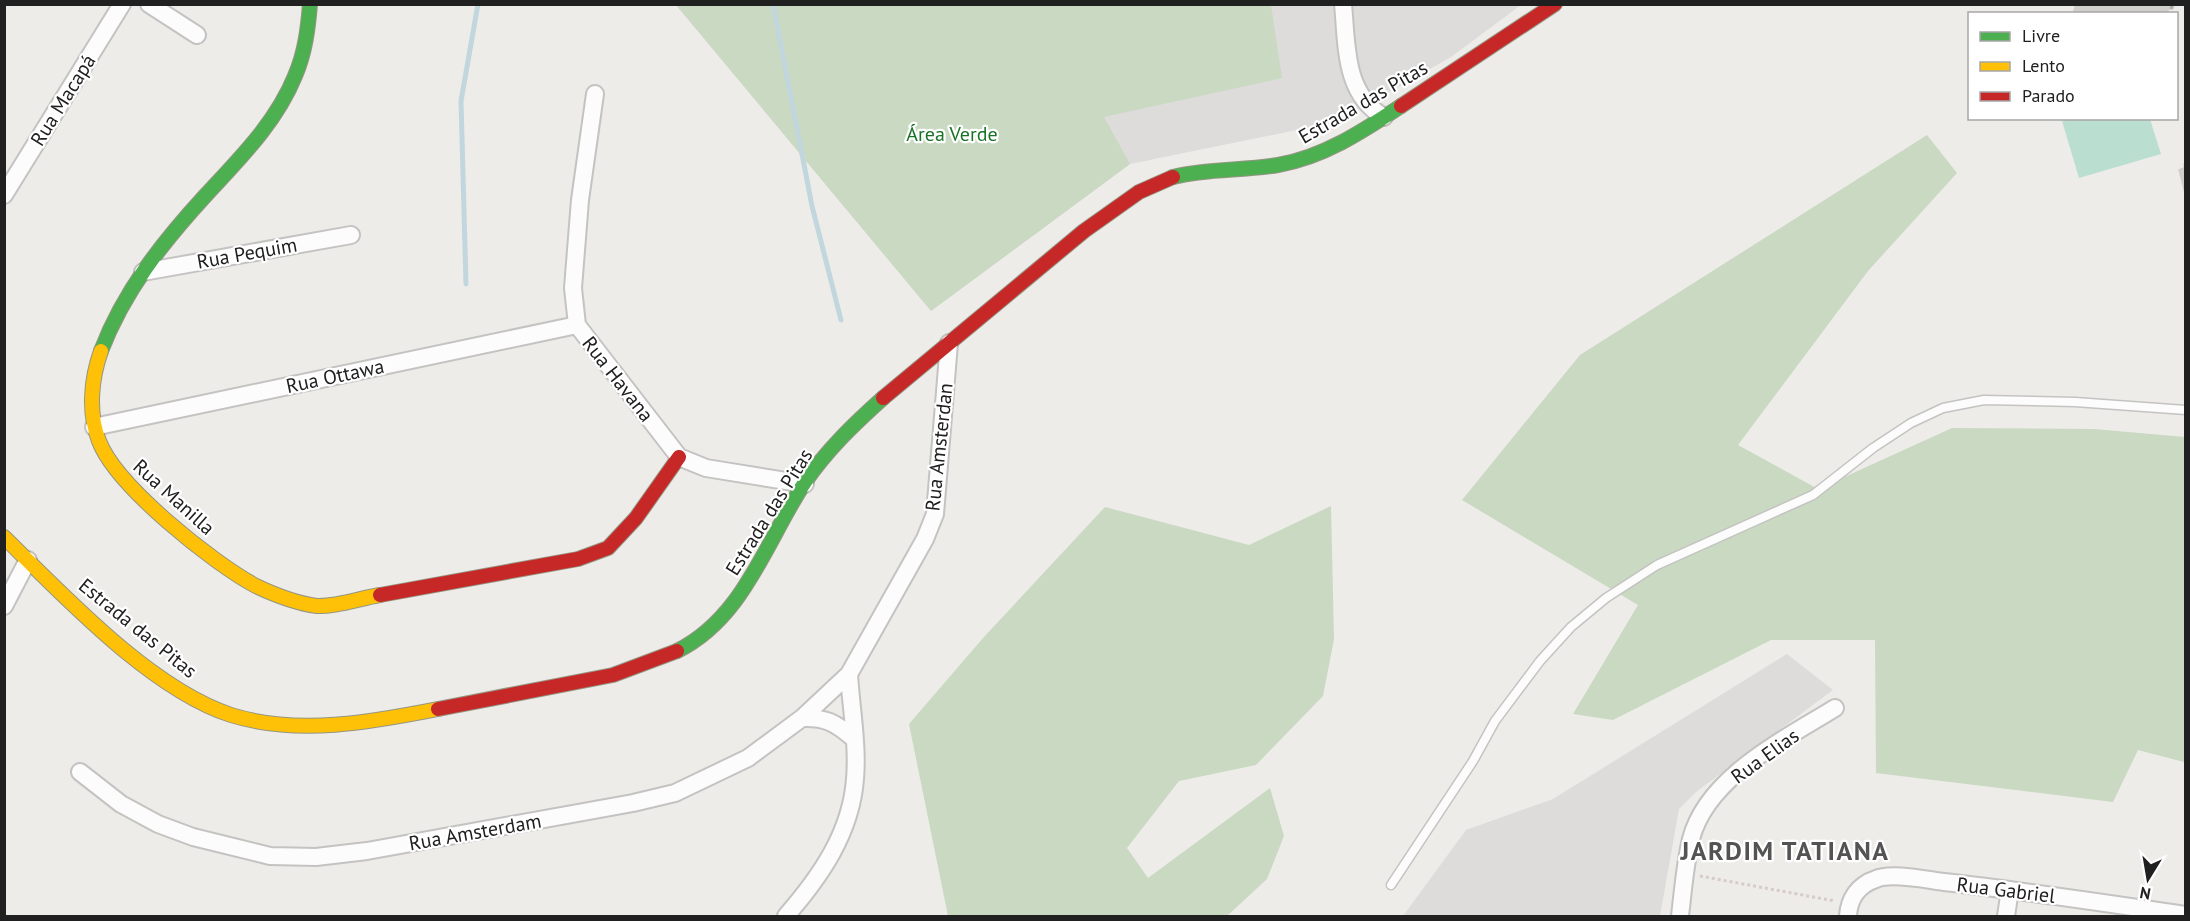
<svg xmlns="http://www.w3.org/2000/svg" width="2190" height="921" viewBox="0 0 2190 921" font-family="'PT Sans',sans-serif">
  <defs>
    <filter id="shadow"><feDropShadow dx="5.5" dy="-5.5" stdDeviation="0" flood-color="#0004"/></filter>
  </defs>
  <rect width="100%" height="100%" fill="#eeece9"/>
  <path fill="#dddcda" d="M676 5H1521L1451 57 1336 122 1130 164 931 311Z
    M1787 654 1833 690 1696 792 1679 809 1660 916H1403L1466 830 1553 799Z"/>
  <path fill="#c9d9c2" d="M676 5H1271L1282 78 1104 117 1130 164 931 311Z
    M1927 135 1957 173 1868 271 1738 445 1818 489 1952 428 2094 429 2185 437V757L2184 762 2138 750 2113 802 1876 773 1875 640H1771L1613 720 1573 714 1638 605 1462 500 1580 355Z
    M1331 506 1334 639 1323 696 1256 765 1179 781 1127 848 1148 878 1270 788 1284 836 1267 879 1227 916H948L909 724 983 638 1105 507 1249 545Z"/>
  <path fill="#badfd1" d="M2072 119H2150L2161 154 2079 178 2062 121Z"/>
  <g fill="none" stroke-linecap="round" stroke-linejoin="round">
    <path stroke="#c1d6dd" stroke-width="5" d="M773 4 812 206 841 320
      M466 284 461 101 478 4"/>
  </g>
  <path fill="#d1cfcc" stroke="#d1cecb" stroke-width="1.5" filter="url(#shadow)" d="M2076 4H2164L2169 6 2167 14H2073Z
    M2186 167V197L2179 170Z"/>
  <g fill="none" stroke-linecap="round" stroke-linejoin="round">
    <defs>
      <path id="lane" d="M1391 885 1473 761 1495 721 1540 661 1571 627 1606 598 1657 565 1813 495 1873 448 1911 423 1943 408 1984 400 2075 402 2186 410"/>
      <path id="street" d="M149 4 197 35
        M1343 4C1347 46 1344 94 1384 117
        M595 94 580 200 573 288 577 325 679 457 706 468 805 484
        M4 195 122 4
        M143 272 351 235
        M94 427 577 325
        M4 606 28 560
        M802 718C825 717 836 723 853 738
        M80 772 121 804 158 824 193 837 270 856 316 857 367 851 633 803 675 793 748 758 802 718 849 674 925 539 935 514 949 343
        M786 916C820 877 851 833 855 779 858 745 851 708 849 674
        M1680 916C1683 891 1685 864 1691 839 1707 777 1785 739 1835 708
        M1848 916C1849 899 1858 885 1876 879 1891 872 1927 880 1944 882 2025 891 2105 903 2186 915
        M2006 916 2010 890"/>
      <path id="fast" d="M1173 177C1207 168 1243 171 1278 165 1324 157 1363 131 1401 106
        M101 351C124 291 162 243 205 196 239 159 276 123 295 76 305 53 308 29 310 4
        M677 651C744 618 766 541 805 482 827 450 854 424 883 398"/>
      <path id="slow" d="M101 351C91 379 88 413 99 441 116 486 213 563 256 586 275 595 295 603 317 606 336 607 361 598 380 595
        M4 537C64 596 151 689 231 715 298 736 372 722 438 709"/>
      <path id="jam" d="M1401 106 1555 4
        M883 398 1084 231 1139 192 1173 177
        M380 595 578 559 608 548 636 518 679 457
        M438 709 613 675 677 651"/>
    </defs>
    <use href="#lane" stroke="#c4c3c1" stroke-width="11"/>
    <use href="#street" stroke="#c4c3c1" stroke-width="20"/>
    <use href="#fast" stroke="#949683" stroke-width="16"/>
    <use href="#slow" stroke="#949683" stroke-width="16"/>
    <use href="#jam" stroke="#949683" stroke-width="16"/>
    <path stroke="#d6cbc9" stroke-width="3" stroke-dasharray="3 3" stroke-linecap="butt" d="M1700 876 1835 901"/>
    <use href="#lane" stroke="#fcfcfc" stroke-width="8"/>
    <use href="#street" stroke="#fcfcfc" stroke-width="16"/>
    <use href="#fast" stroke="#4caf50" stroke-width="14"/>
    <use href="#slow" stroke="#ffc107" stroke-width="14"/>
    <use href="#jam" stroke="#c62828" stroke-width="14"/>
  </g>
  <g text-anchor="middle" dominant-baseline="central" stroke-width="4.5" stroke-linejoin="round" paint-order="stroke">
    <g font-size="20" fill="#202020" stroke="#fff">
      <text transform="translate(63 100) rotate(-58)">Rua Macapá</text>
      <text transform="translate(1363 102) rotate(-30)">Estrada das Pitas</text>
      <text transform="translate(247 253) rotate(-10)">Rua Pequim</text>
      <text transform="translate(335 376) rotate(-12)">Rua Ottawa</text>
      <text transform="translate(618 379) rotate(52)">Rua Havana</text>
      <text transform="translate(939 447) rotate(-84)">Rua Amsterdan</text>
      <text transform="translate(174 497) rotate(42)">Rua Manilla</text>
      <text transform="translate(769 512) rotate(-58)">Estrada das Pitas</text>
      <text transform="translate(138 628) rotate(39)">Estrada das Pitas</text>
      <text transform="translate(1765 756) rotate(-36)">Rua Elias</text>
      <text transform="translate(475 832) rotate(-10)">Rua Amsterdam</text>
      <text transform="translate(2006 890) rotate(7)">Rua Gabriel</text>
    </g>
    <g font-size="20" fill="#197326" stroke="#fff">
      <text x="952" y="134">Área Verde</text>
    </g>
    <g font-size="26" font-weight="bold" letter-spacing="1.5" fill="#535353" stroke="#fff">
      <text x="1785" y="850">JARDIM TATIANA</text>
    </g>
  </g>
  <rect width="2190" height="921" fill="none" stroke="#202020" stroke-width="12"/>
  <rect x="1968" y="12" width="210" height="108" fill="#ffffff" stroke="#a6a6a6" stroke-width="1.5"/>
  <rect x="1980" y="32" width="30" height="9" fill="#4caf50" stroke="#a6a6a6" stroke-width="1.5"/>
  <text x="2022" y="42" font-size="18" fill="#202020">Livre</text>
  <rect x="1980" y="62" width="30" height="9" fill="#ffc107" stroke="#a6a6a6" stroke-width="1.5"/>
  <text x="2022" y="72" font-size="18" fill="#202020">Lento</text>
  <rect x="1980" y="92" width="30" height="9" fill="#c62828" stroke="#a6a6a6" stroke-width="1.5"/>
  <text x="2022" y="102" font-size="18" fill="#202020">Parado</text>
  <g transform="translate(2148 879) rotate(191)" stroke="#ffffff" stroke-width="4.5" paint-order="stroke">
  <path d="M0-4.5L10 22L0 15L-10 22Z" fill="#202020"/>
  <text y="-9" font-size="16" font-weight="bold" text-anchor="middle" fill="#202020">N</text>
  </g>
</svg>
